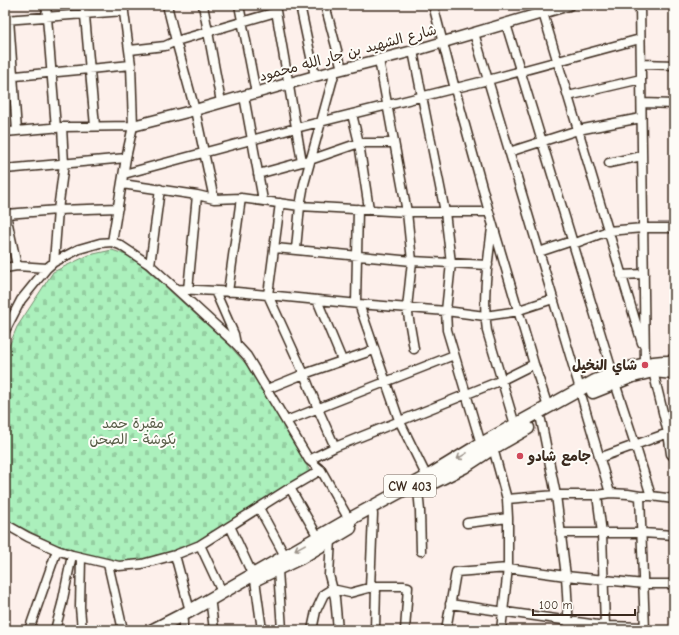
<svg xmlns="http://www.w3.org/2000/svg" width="679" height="635" viewBox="0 0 679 635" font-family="'Comic Neue','Playpen Sans Arabic',sans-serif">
  <defs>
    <pattern id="cemetery-stones" width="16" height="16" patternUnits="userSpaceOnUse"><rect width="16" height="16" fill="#abf0bc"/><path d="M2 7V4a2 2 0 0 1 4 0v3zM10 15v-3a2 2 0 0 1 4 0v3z" fill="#94cea1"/></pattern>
  </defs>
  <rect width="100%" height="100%" fill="#fdf0eb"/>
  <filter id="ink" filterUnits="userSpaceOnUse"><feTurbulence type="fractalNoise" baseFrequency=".025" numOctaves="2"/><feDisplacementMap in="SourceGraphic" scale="8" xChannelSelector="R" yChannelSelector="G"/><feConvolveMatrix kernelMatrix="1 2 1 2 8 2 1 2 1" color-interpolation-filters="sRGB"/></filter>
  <g filter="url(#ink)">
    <path fill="url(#cemetery-stones)" stroke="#738d6d" d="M112 250 121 253 135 259 229 345 253 372 311 473 199 543 150 559 123 564 60 547 5 519V401L7 351 17 327 53 272 89 255Z"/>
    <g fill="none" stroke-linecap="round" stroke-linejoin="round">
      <defs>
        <path id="minor" d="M46 5 56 128
          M84 5 95 126
          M167 5 176 41 195 110 214 199
          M203 5 221 102
          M239 5 256 93
          M275 5 302 162 310 160 359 143H394
          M300 5 315 76
          M325 5 342 69
          M433 5 455 89 489 212 534 364 548 407
          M640 5 645 364
          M543 13 642 343
          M9 19 17 131
          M5 20 124 11
          M506 24 613 374
          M474 33 580 389
          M130 50 165 46 176 41 276 12
          M413 51 445 212 451 263 446 311 447 330 481 444 493 448 507 499 508 518V568L501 630
          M379 60 407 212 412 261 407 308 414 349
          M642 64 674 65
          M5 77 131 65
          M244 96 263 200
          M568 96 641 79
          M642 103 674 104
          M352 114 359 143 369 209
          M5 132 62 127 133 126
          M509 152 578 130 641 118
          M609 163 642 156
          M5 169 126 158
          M124 174 296 128 488 80 640 39
          M258 174 302 162
          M122 184 197 195 214 199 241 198 300 206 407 212H489
          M280 203 268 295 304 374 318 409 335 447
          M5 210 17 266
          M6 214 58 210 118 208
          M492 228C488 261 482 297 487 331L515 425
          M112 242 126 158 133 126 131 65 123 5
          M573 244 608 231 643 228H674
          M275 248 412 261 488 265
          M296 249 300 206 304 184 335 71
          M539 252 572 241
          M54 262 58 210 64 164 62 127
          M150 265 160 189
          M5 268 17 266 47 268
          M621 275 644 274
          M177 289 237 292 359 304 446 311 485 316 519 311 522 309 553 299
          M188 290 197 195
          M215 291 234 334 236 344
          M228 292 241 198
          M317 300 342 360
          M356 303 358 209
          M359 304 399 420 427 477
          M5 331 21 300 47 268 54 262 79 249 100 243 112 242 120 245 150 265 236 344 247 356 305 453 309 460 321 470 351 523
          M653 371 668 433 671 454 674 457
          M615 383 635 444 651 496H640
          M267 389 304 374 374 350
          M582 398 610 493
          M541 420 556 495 566 576 569 630
          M286 421 454 355
          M599 458 668 433H674
          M309 460 335 447 502 380 534 364
          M290 488 318 537
          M418 490 420 511 421 551
          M651 496 674 499
          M507 499 556 495H597L610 493 628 494 640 496 645 630
          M259 508 285 556
          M467 523 508 518
          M5 524 28 537 57 550 72 555 119 566 142 564 175 555 200 545 290 488 321 470
          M230 526 255 580 262 630
          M560 533H642L674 535
          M331 539 329 575 335 598 338 630
          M200 545 222 592
          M175 555 190 611
          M81 557 80 607 82 630
          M108 564 123 630
          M278 570 282 630
          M370 588 373 514
          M450 604 605 626 602 533 597 495
          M211 605 214 630
          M605 626 645 627
          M29 630 57 550
          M55 630 62 604 72 555
          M183 630V622
          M312 630 316 611 324 594 332 589 350 593 376 586H403L408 587 405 630
          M375 630 376 586
          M446 630 456 572 508 568 566 576 644 584H674"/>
        <path id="tertiary" d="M133 126 195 110 315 76 413 51 569 5"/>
        <path id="primary" d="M593 392 633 376 653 371 674 373
          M426 486 464 467 493 448 528 428
          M256 579 300 558 350 528
          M153 630 190 611 350 519 427 477 481 444 595 381C621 370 645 361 674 362"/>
      </defs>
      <use href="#minor" stroke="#3b2a1e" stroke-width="11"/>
      <use href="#tertiary" stroke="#3b2a1e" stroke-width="13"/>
      <use href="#primary" stroke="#3b2a1e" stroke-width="15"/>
      <use href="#minor" stroke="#fdfcf7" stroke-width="8"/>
      <use href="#tertiary" stroke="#fdfcf7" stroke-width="10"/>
      <use href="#primary" stroke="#fdfcf7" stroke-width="12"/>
    </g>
    <defs><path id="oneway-shaft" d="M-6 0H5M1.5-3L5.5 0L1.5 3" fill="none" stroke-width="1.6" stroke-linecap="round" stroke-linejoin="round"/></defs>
    <g stroke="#9c938a">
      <use href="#oneway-shaft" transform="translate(462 456) rotate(148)"/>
      <use href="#oneway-shaft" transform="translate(300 547) rotate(151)"/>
    </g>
  </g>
  <g fill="#d1495b" stroke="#fdfcf7" stroke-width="1.5">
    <circle cx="645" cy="365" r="4"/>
    <circle cx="520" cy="456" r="4"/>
  </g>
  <g text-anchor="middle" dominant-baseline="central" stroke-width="4" stroke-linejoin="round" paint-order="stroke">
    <rect fill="#fdfcf7" stroke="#75695f" stroke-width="1" x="384" y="475" width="52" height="22" rx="3"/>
    <g font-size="13" font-weight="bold" fill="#3b2a1e">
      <text x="410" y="486">CW 403</text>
    </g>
    <g font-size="14" fill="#3b2a1e" stroke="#fdfcf7">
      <text transform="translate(348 53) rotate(-15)">شارع الشهيد بن جار الله محمود</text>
    </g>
    <g font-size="14" font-weight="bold" fill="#3b2a1e" stroke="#fdfcf7" text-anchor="end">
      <text x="637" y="365">شاي النخيل</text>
      <text x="528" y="456" text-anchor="start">جامع شادو</text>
    </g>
    <g font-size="14" fill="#575c46" stroke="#fdfcf7">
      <text x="133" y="423">مقبرة حمد<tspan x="133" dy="16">بكوشة - الصحن</tspan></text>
    </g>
  </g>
  <rect width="679" height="635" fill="none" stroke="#fdfcf7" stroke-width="20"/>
  <rect x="10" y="10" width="659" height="615" fill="none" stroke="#3b2a1e" stroke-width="1.5" filter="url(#ink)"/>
  <path d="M533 609v6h102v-6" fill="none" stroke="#3b2a1e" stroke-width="2"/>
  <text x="539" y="609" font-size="12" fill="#3b2a1e" stroke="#fdfcf7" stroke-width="3" paint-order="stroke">100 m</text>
</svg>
